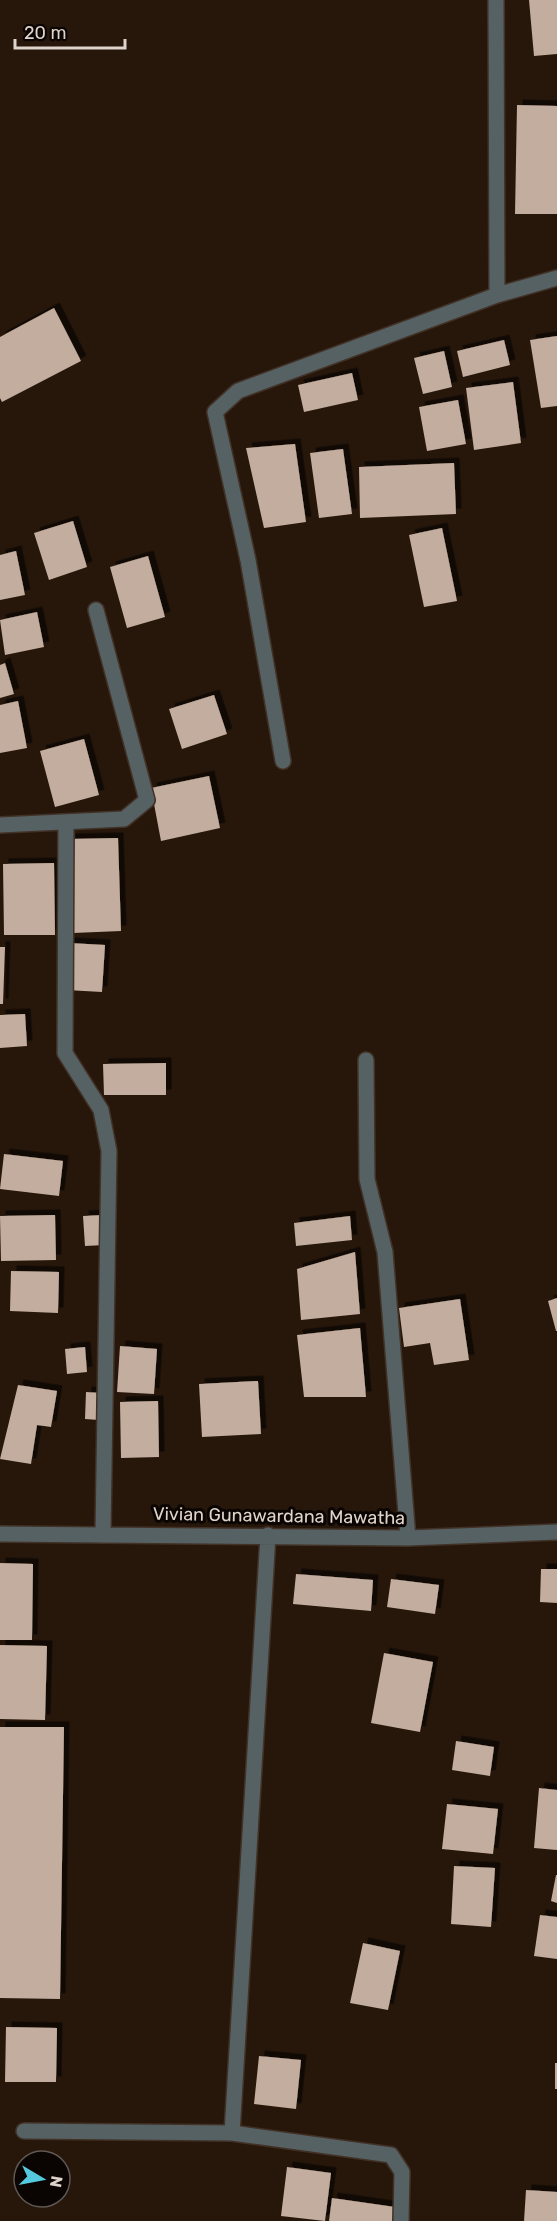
<svg xmlns="http://www.w3.org/2000/svg" width="557" height="2221" viewBox="0 0 557 2221" font-family="Rubik,sans-serif">
  <defs>
    <filter id="shadow"><feDropShadow dx="5.5" dy="-5.5" stdDeviation="0" flood-color="#0009"/></filter>
  </defs>
  <rect width="100%" height="100%" fill="#27170b"/>
  <path fill="#c3ad9e" filter="url(#shadow)" d="M529 0H557V54L534 56Z
    M517 105 557 106V214H515Z
    M54 308 81 361 2 402 0 398V337Z
    M557 336V406L541 408 530 340Z
    M504 340 510 365 463 377 457 351Z
    M444 351 452 387 423 394 414 358Z
    M352 373 358 400 304 412 298 385Z
    M513 382 521 443 474 450 466 388Z
    M458 400 466 444 427 451 419 407Z
    M295 444 306 522 264 528 246 448Z
    M343 449 352 514 319 518 310 453Z
    M454 463 456 514 360 518 359 467Z
    M73 521 87 567 49 580 34 533Z
    M442 528 457 601 424 607 409 535Z
    M16 551 25 595 0 600V555Z
    M148 556 165 617 127 628 110 567Z
    M37 612 44 647 5 655 0 620Z
    M5 663 14 694 0 698V665Z
    M214 695 227 734 182 749 169 709Z
    M18 701 27 748 0 753V705Z
    M84 739 99 795 55 807 40 751Z
    M209 776 220 828 161 841 151 788Z
    M118 838 121 931 73 933 70 839Z
    M54 863 55 935H4L3 864Z
    M69 943 105 945 102 992 66 990Z
    M0 947H5L3 1004H0Z
    M25 1014 27 1046 0 1048V1015Z
    M166 1063V1095H104L103 1064Z
    M4 1154 63 1161 59 1196 0 1189Z
    M55 1215 56 1260 1 1261 0 1216Z
    M103 1215 105 1245 85 1246 83 1216Z
    M350 1216 352 1240 296 1246 294 1223Z
    M355 1252 360 1314 301 1320 297 1269Z
    M11 1271 59 1272 58 1313 10 1311Z
    M557 1298V1331H556L548 1301Z
    M460 1299 469 1360 434 1365 430 1343 404 1347 399 1308Z
    M360 1328 366 1397H304L297 1335Z
    M120 1346 157 1349 154 1394 117 1392Z
    M85 1347 87 1372 67 1374 65 1349Z
    M258 1381 261 1434 202 1437 199 1384Z
    M18 1385 57 1391 51 1427 37 1425 31 1464 0 1459Z
    M86 1392 101 1393 99 1420 85 1419Z
    M158 1401 159 1457 121 1458 120 1402Z
    M0 1563 33 1564 32 1640H0Z
    M541 1569H557V1603L540 1602Z
    M296 1574 373 1580 371 1611 293 1604Z
    M391 1579 439 1585 435 1614 387 1607Z
    M0 1645 47 1646 45 1720 0 1719Z
    M384 1653 433 1662 420 1732 371 1723Z
    M0 1727H64L60 1999 0 1998Z
    M456 1741 494 1747 490 1776 452 1770Z
    M539 1788 557 1790V1850L534 1848Z
    M447 1804 498 1809 493 1854 442 1849Z
    M454 1866 495 1868 491 1927 451 1924Z
    M556 1875H557V1903L551 1901Z
    M540 1915 557 1917V1959L534 1956Z
    M363 1943 400 1951 388 2010 350 2003Z
    M6 2027 57 2028 56 2082H5Z
    M259 2056 301 2060 296 2109 254 2104Z
    M555 2063H557V2089H555Z
    M287 2167 331 2173 325 2221 281 2216Z
    M526 2190 557 2192V2221H524Z
    M332 2198 395 2207 393 2221H329Z"/>
  <g fill="none" stroke-linecap="round" stroke-linejoin="round">
    <defs>
      <path id="street" d="M496 0 497 295
        M283 761 248 560 215 412 238 391 497 295 557 278
        M66 822 65 1053 101 1110 109 1151 103 1533
        M0 825 124 819 147 800 96 610
        M366 1060 367 1179 385 1252 408 1538
        M0 1534 408 1538 557 1532
        M24 2131 232 2133 391 2155 402 2172 401 2221
        M232 2133 268 1535"/>
    </defs>
    <use href="#street" stroke="#413126" stroke-width="18"/>
    <use href="#street" stroke="#556163" stroke-width="15"/>
  </g>
  <g text-anchor="middle" dominant-baseline="central" stroke-width="6" stroke-linejoin="round" paint-order="stroke">
    <g font-size="18" fill="#dfd4cc" stroke="#0a0502">
      <text transform="translate(279 1516) rotate(1)">Vivian Gunawardana Mawatha</text>
    </g>
  </g>
  <g transform="translate(42 2179) rotate(100)"><circle r="28" fill="#0a0502" stroke="#5f5853" stroke-width="1.5"/>
  <path d="M0-4.5L10 22L0 15L-10 22Z" fill="#55cadf"/>
  <text y="-9" font-size="16" font-weight="bold" text-anchor="middle" fill="#dfd4cc">N</text>
  </g>
  <path d="M15 39v9h110v-9" fill="none" stroke="#dfd4cc" stroke-width="3"/>
  <text x="24" y="39" font-size="18" fill="#dfd4cc" stroke="#0a0502" stroke-width="4.5" paint-order="stroke">20 m</text>
</svg>
